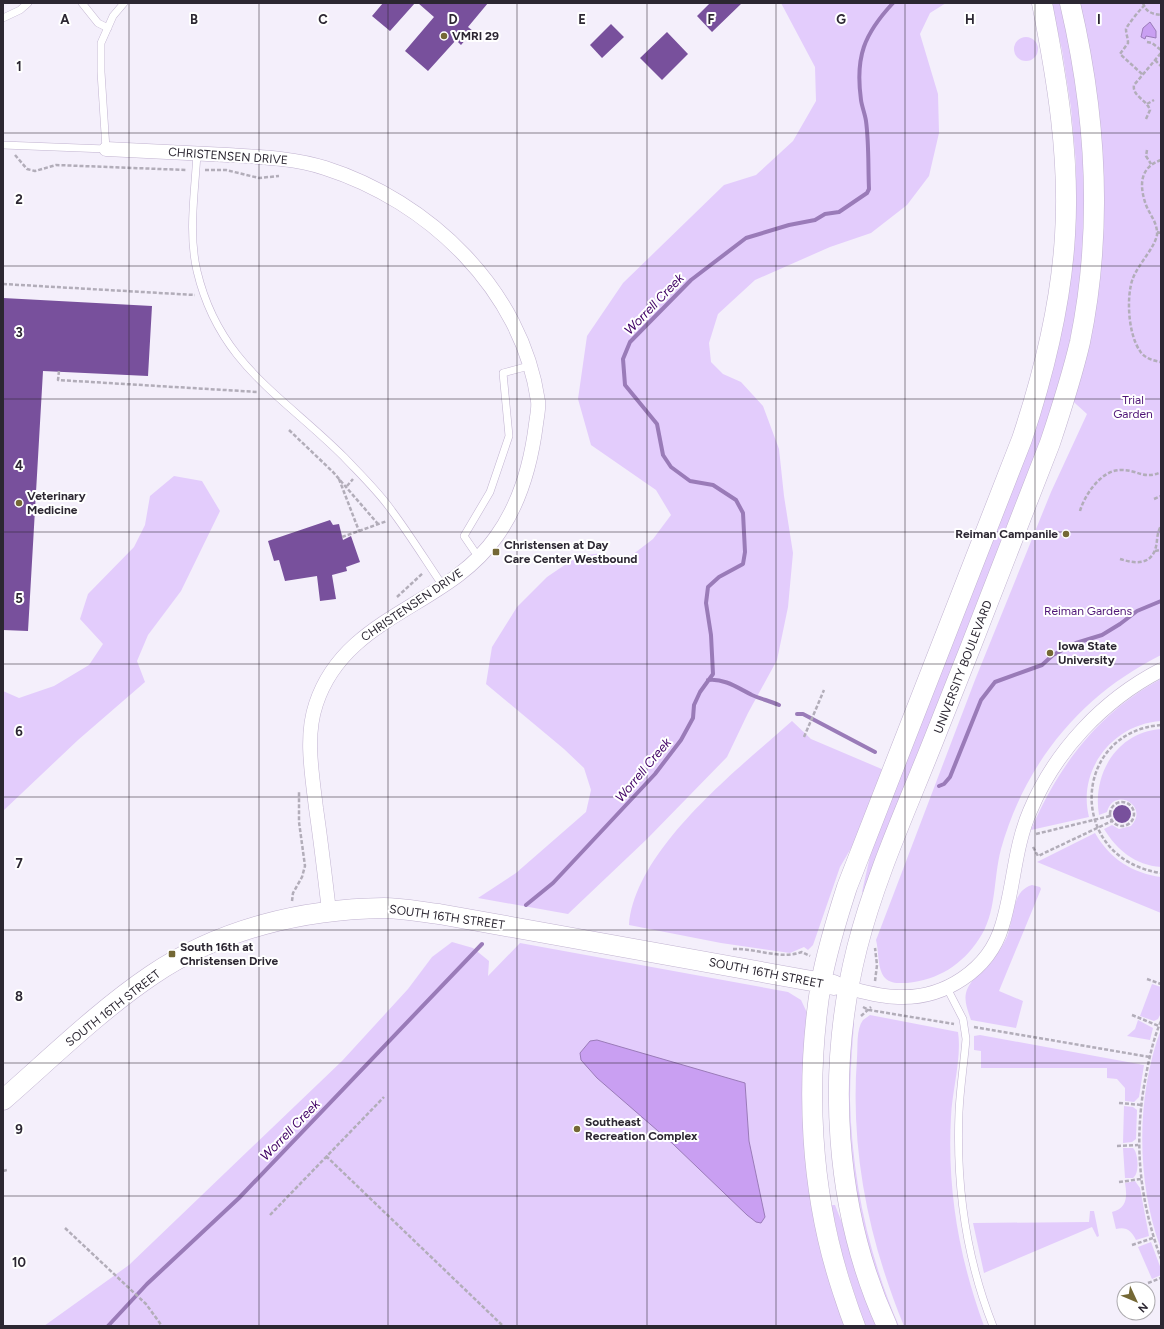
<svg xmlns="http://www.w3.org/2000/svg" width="1164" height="1329" viewBox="0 0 1164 1329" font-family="Figtree,sans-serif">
  <rect width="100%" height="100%" fill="#f4effb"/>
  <path fill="#e3ccfc" d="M781 3H946L930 13 920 34 938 94 939 133 929 176 907 205 871 233 830 247 755 280 718 314 709 343 711 362 723 374 741 382 763 406 779 449 784 496 793 553 788 607 777 660 748 713 727 757 647 839 568 914 478 898 516 873 586 812 591 790 584 768 564 749 486 684 492 647 517 607 547 577 578 556 603 553 623 562 653 539 671 515 656 490 591 445 578 399 587 336 623 283 724 185 756 175 793 141 816 101 815 67Z
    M1051 3H1063L1078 75 1087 195 1079 296 1060 390 866 893 862 892 873 843 965 610 1075 231 1076 164 1071 108 1062 50Z
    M1070 3H1161V655C1081 695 1025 763 1001 849 993 879 997 913 979 939 962 965 938 980 907 983 899 983 891 984 885 978 877 969 879 951 876 940L878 935 975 680 1051 492 1087 414 1066 395 1093 237Z
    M1014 49a12 12 0 1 1 24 0a12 12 0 1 1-24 0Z
    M174 476 202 481 220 511 181 591 148 635 137 661 145 682 78 740 3 811V691L19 698 54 686 89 665 103 644 80 619 88 594 134 547 145 525 150 496Z
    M1161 679V721C1113 724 1077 770 1089 817L1031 830C1058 766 1099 712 1161 679Z
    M792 721 811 739 884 770 857 838 840 867 813 945 808 950 804 947 790 953 721 943 629 925C635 849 738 769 792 721Z
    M1161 729V867C1135 865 1117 850 1104 829L1112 825 1119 829 1131 826C1150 806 1114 786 1107 812L1099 815C1092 774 1117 732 1161 729Z
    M1095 833C1110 859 1132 873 1161 877V913L1037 862Z
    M1032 885 1040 887 1041 889 999 991 1023 1001 1016 1028 971 1020C968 1011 964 1002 966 993 970 978 984 972 993 960 998 953 1003 945 1007 937 1014 919 1011 891 1032 885Z
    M452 942 473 948 489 961 488 976 520 943 788 992 801 1000 809 1017 805 1073 849 1326H44L129 1265 342 1061 408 989 432 957Z
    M1152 984 1161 987V1013L1158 1019 1154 1021 1140 1016Z
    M853 1013 854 1024C852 1049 850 1075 850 1100 852 1178 868 1255 899 1326H895L869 1252 852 1172 847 1100Z
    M870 1015 958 1032C962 1057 952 1091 951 1117 947 1189 959 1258 984 1326H904C869 1241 850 1151 857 1058 858 1047 856 1029 863 1020Z
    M1138 1020 1153 1028 1150 1040 1127 1036 1135 1029Z
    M1161 1029V1249C1136 1182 1136 1096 1161 1029Z
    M980 1035 1144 1065 1139 1097 1134 1102 1125 1101V1088L1117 1079 1107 1078V1068H981V1051L974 1050V1036Z
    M1124 1106 1133 1107 1137 1110 1136 1139 1132 1142 1123 1143Z
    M1123 1148H1133C1138 1152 1140 1174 1133 1178H1125Z
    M1135 1181 1140 1188 1149 1236 1136 1240C1132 1231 1126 1226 1116 1229L1112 1212C1128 1208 1127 1195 1125 1183Z
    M831 1205H835L852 1248 879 1326H866L862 1318 842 1254Z
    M1090 1211H1094L1099 1236 1097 1237 1092 1227 984 1273 973 1223 1089 1222Z
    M1151 1242 1161 1269V1275L1152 1279 1138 1247Z"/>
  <path fill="#c99ff2" stroke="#9a7bb8" d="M1150 22 1156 31V38L1146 36 1145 39 1141 37 1143 28Z
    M597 1040 745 1083 749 1141 765 1217 761 1223 756 1222 747 1215 673 1144 597 1078 581 1060 580 1053 590 1041Z"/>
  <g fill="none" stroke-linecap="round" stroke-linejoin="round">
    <path stroke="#9a7bb8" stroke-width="4" d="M708 680C724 678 738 688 752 695 761 699 770 701 779 705
      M797 714H803L875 752
      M939 786 944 784 950 777 981 700 995 682 1042 665 1053 655 1076 643 1102 635 1120 624 1137 611 1161 601
      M526 905 553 883 655 774 681 740 693 718 694 705 700 692 713 674 711 635 706 603 708 587 719 577 743 564 745 552 743 513 736 500 713 485 690 481 671 467 663 455 657 424 625 385 623 359 630 342 691 280 746 238 789 225 815 220 825 214 839 212 867 193 869 189C868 166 869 143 866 121 865 114 862 107 861 100 855 57 864 34 893 3
      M108 1326 147 1284 239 1198 482 944"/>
  </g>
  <path fill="#78509c" d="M383 3H415L390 31 372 16Z
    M418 3H488L468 27 473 31 461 45 456 40 428 71 405 51 434 17Z
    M710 3H742L712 32 697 16Z
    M611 24 624 37 602 58 590 45Z
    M667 32 688 54 662 80 640 58Z
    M3 298 152 306 148 376 43 371 28 631 3 630Z
    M330 520 333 525 339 524 343 540 351 536 360 562 346 567 347 571 332 575 336 599 320 601 317 576 285 581 279 560 274 561 268 541Z
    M1113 814a9 9 0 1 1 18 0a9 9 0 1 1-18 0Z"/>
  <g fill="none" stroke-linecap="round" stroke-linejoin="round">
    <defs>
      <path id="lane" d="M82 3 98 23 108 28
        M3 18 20 10 28 3
        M3 145 106 149 101 72V43L113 16 124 3
        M197 153C195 192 188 233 197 271 219 364 282 395 344 457 360 474 379 492 392 511 410 535 426 561 443 586
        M479 558 464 536 490 492 509 436 503 373 529 366
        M947 988 963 1019 966 1039C964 1064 960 1088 959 1112 956 1185 966 1258 993 1326"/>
      <path id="street" d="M106 149C146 151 187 153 228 155 260 157 294 158 325 168 429 201 522 290 538 401 539 408 537 416 536 424 531 464 520 504 496 537 447 607 345 615 316 704 305 736 312 774 316 808 321 842 325 877 329 911
        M848 988C864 992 881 997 898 997 944 999 989 970 1002 926 1014 888 1014 848 1030 811 1055 751 1103 700 1161 670"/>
      <path id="secondary" d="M3 1100C50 1059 100 1010 152 975 220 929 303 909 384 908 402 908 421 912 439 914L834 985
        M855 1326C850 1314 846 1301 842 1289 810 1192 805 1084 821 983 827 950 837 918 847 887L1022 439C1044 373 1061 306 1065 235 1070 157 1057 79 1042 3
        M887 1326C834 1210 826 1071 857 948 876 873 910 801 938 729 976 634 1013 539 1050 443 1061 410 1072 376 1080 342 1103 230 1096 114 1070 3"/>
    </defs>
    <use href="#lane" stroke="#c1b3d0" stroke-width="8"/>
    <use href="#street" stroke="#c1b3d0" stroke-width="15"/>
    <use href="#secondary" stroke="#c1b3d0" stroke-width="21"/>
    <path stroke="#b2adb9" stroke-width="2.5" stroke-dasharray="4 2" stroke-linecap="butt" d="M1143 3C1146 12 1152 14 1161 15
      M1147 42 1152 43 1161 50
      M1155 60 1161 66
      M1142 74 1120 54 1128 43C1128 38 1126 34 1126 29 1126 27 1141 8 1144 6
      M1147 104 1154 100
      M1146 119 1150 110C1147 100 1132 96 1134 85L1161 53
      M1160 136H1161
      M1147 150 1146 156 1151 164
      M15 155 27 169 35 171 56 165 186 170
      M1161 160C1141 167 1139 183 1145 202 1148 213 1158 222 1157 235 1155 247 1138 265 1133 278 1126 296 1128 334 1140 351 1144 358 1154 361 1161 362
      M205 170H226L259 178 279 176
      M1157 232 1161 233
      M3 284 195 295
      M59 371 58 380 258 392
      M289 430 333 472 378 524
      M339 479 359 531
      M347 486 353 479
      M1154 499 1161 496
      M1080 511C1085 494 1102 469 1122 470 1138 470 1144 480 1161 472
      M342 537 387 521
      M1155 551 1161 550
      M1120 559C1133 563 1149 566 1155 550 1158 542 1156 534 1161 526
      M397 597 423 573
      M1161 725C1071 732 1066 859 1161 873
      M804 737 824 690
      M1110 814a12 12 0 1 1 24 0a12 12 0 1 1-24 0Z
      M1036 834 1110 816
      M1033 847 1038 856 1112 821
      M292 901 293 893 302 877 305 866 299 822V791
      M733 949C756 948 780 960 802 952L810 956
      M1147 979 1161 984
      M875 981 877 965 875 948
      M863 1007 869 1010 954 1024
      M1132 1015 1159 1026
      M861 1016 871 1007
      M1161 1021C1152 1042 1148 1064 1144 1086 1134 1147 1140 1201 1161 1259
      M974 1027 1150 1057
      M1119 1103 1142 1105
      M1117 1146 1138 1145
      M326 1156 503 1326
      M3 1171 7 1170
      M1119 1182 1141 1179
      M270 1215 384 1097
      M65 1228 146 1304 162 1326
      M1132 1245 1153 1238
      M1148 1283 1161 1278"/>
    <use href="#lane" stroke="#fff" stroke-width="7"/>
    <use href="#street" stroke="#fff" stroke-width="14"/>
    <use href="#secondary" stroke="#fff" stroke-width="20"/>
  </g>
  <path fill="none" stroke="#2c2732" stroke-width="1" stroke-opacity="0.55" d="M129 3V1326M259 3V1326M388 3V1326M517 3V1326M647 3V1326M776 3V1326M905 3V1326M1035 3V1326M3 133H1161M3 266H1161M3 399H1161M3 532H1161M3 664H1161M3 797H1161M3 930H1161M3 1063H1161M3 1196H1161"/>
  <g fill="#746835" stroke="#fff" stroke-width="1.5">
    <circle cx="444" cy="36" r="4"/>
    <circle cx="19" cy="503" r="4"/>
    <circle cx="1066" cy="534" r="4"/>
    <rect x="492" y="548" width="8" height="8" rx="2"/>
    <circle cx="1050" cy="653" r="4"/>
    <rect x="168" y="950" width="8" height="8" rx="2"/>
    <circle cx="577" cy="1129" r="4"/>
  </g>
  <g text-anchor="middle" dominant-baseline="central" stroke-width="4" stroke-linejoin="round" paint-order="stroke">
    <g font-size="12" font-weight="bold" fill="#2c2732" stroke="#fff" text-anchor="start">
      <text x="452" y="36">VMRI 29</text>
      <text x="27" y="496">Veterinary<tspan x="27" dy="14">Medicine</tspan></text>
      <text x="1058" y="534" text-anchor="end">Reiman Campanile</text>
      <text x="504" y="545">Christensen at Day<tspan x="504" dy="14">Care Center Westbound</tspan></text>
      <text x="1058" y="646">Iowa State<tspan x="1058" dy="14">University</tspan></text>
      <text x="180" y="947">South 16th at<tspan x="180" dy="14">Christensen Drive</tspan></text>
      <text x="585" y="1122">Southeast<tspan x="585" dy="14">Recreation Complex</tspan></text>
    </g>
    <g font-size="12" fill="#2c2732" stroke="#fff">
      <text transform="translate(228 156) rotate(4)">CHRISTENSEN DRIVE</text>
      <text transform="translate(412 605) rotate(-34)">CHRISTENSEN DRIVE</text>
      <text transform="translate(963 667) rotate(-69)">UNIVERSITY BOULEVARD</text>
      <text transform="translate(447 917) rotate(8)">SOUTH 16TH STREET</text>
      <text transform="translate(766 973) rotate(11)">SOUTH 16TH STREET</text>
      <text transform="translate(113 1008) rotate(-38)">SOUTH 16TH STREET</text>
    </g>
    <g font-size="12" fill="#501677" stroke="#fff">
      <text x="1133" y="400">Trial<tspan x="1133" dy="14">Garden</tspan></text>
      <text x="1088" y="611">Reiman Gardens</text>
    </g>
    <g font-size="13" font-style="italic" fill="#400065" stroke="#fff">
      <text transform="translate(654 304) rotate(-46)">Worrell Creek</text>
      <text transform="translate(643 770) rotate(-50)">Worrell Creek</text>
      <text transform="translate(290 1130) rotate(-46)">Worrell Creek</text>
    </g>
  </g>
  <g font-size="13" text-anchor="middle" font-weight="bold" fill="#2c2732" stroke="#fff" stroke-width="4" stroke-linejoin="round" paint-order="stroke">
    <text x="65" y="24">A</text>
    <text x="194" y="24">B</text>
    <text x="323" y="24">C</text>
    <text x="453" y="24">D</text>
    <text x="582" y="24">E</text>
    <text x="711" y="24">F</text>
    <text x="841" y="24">G</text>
    <text x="970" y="24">H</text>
    <text x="1099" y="24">I</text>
    <text x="19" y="71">1</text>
    <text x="19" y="204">2</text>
    <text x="19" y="337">3</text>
    <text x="19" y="470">4</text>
    <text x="19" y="603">5</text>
    <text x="19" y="736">6</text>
    <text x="19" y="868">7</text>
    <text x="19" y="1001">8</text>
    <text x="19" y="1134">9</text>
    <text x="19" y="1267">10</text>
  </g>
  <rect width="1164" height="1329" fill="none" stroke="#2c2732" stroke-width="8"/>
  <g transform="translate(1136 1301) rotate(134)"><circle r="19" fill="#ffffff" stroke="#aba9ad"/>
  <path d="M0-3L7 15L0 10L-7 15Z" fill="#746835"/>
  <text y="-6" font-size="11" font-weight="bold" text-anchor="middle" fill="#2c2732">N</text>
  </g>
</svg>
